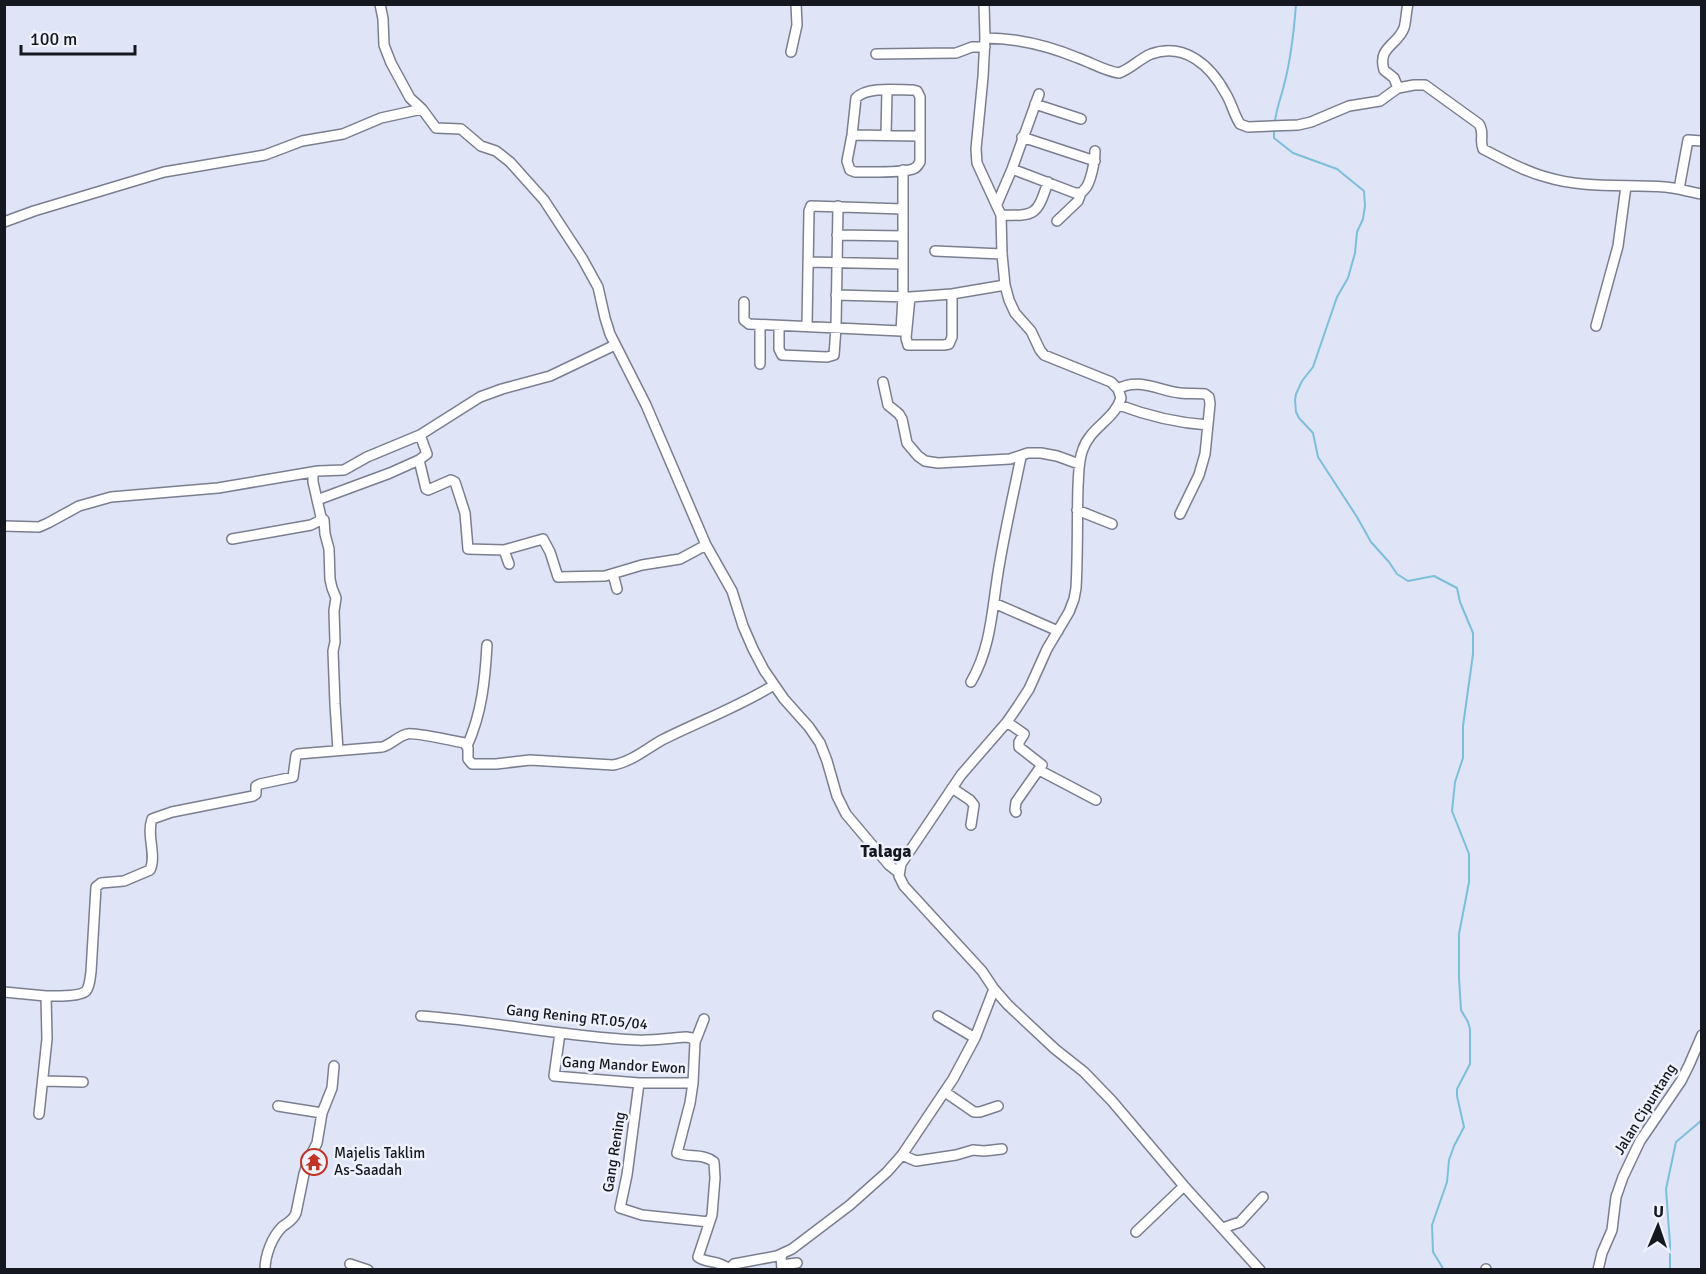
<svg xmlns="http://www.w3.org/2000/svg" width="1706" height="1274" viewBox="0 0 1706 1274" font-family="Signika,sans-serif">
  <rect width="100%" height="100%" fill="#dfe4f7"/>
  <g fill="none" stroke-linecap="round" stroke-linejoin="round">
    <path stroke="#7dbedb" stroke-width="2" d="M1275 122C1276 109 1281 98 1284 85 1291 59 1294 31 1296 4
      M1274 128V138L1293 153 1337 169 1364 191 1365 206 1363 219 1357 232 1355 253 1348 278 1337 297 1313 367 1302 381 1296 394 1295 400 1296 412 1299 418 1313 433 1318 457 1357 517 1371 542 1389 562 1397 574 1408 581 1434 576 1457 588 1460 602 1473 633V654L1463 726V758L1455 782 1452 811 1469 854V882L1459 934V978L1461 1010 1468 1022 1470 1029V1064L1457 1089V1096L1464 1127 1454 1146 1449 1160 1447 1182 1432 1225 1433 1252 1444 1270
      M1670 1270V1244L1666 1189 1676 1142 1702 1120"/>
    <defs>
      <path id="minor" d="M380 4 383 19 384 45 391 63 410 98 422 109 436 128 461 129 481 146 496 151 510 162 544 200 582 258 598 287 605 318 610 334 646 405 706 545 732 591 743 626 753 649 764 670 784 699 809 727 820 743 827 761 837 796 846 814 889 865 898 872
        M984 4 985 38 983 77 976 149 977 163 1001 215 1002 254 1005 285 1009 300 1015 313 1031 331 1040 350 1044 355 1111 382 1118 389 1121 398C1115 419 1090 428 1083 449 1078 461 1079 474 1078 486 1077 520 1078 554 1076 588L1074 599 1069 612 1047 649 1029 689 1018 706 1007 722 961 775 901 864 899 876 904 886 982 971 994 989 1008 1005 1055 1049 1084 1072 1112 1101 1184 1186 1260 1270
        M985 38C1017 38 1049 46 1078 58 1092 63 1105 71 1119 73 1131 69 1139 59 1151 54 1185 42 1211 66 1226 94 1232 104 1234 115 1240 124L1248 127 1298 125 1311 122 1349 106 1380 101 1398 88 1414 85H1425L1479 124C1485 133 1479 140 1483 149 1503 159 1523 171 1546 177 1585 189 1625 184 1665 187 1678 188 1689 192 1702 194
        M791 52 797 25 796 4
        M876 54 956 53 972 47H985
        M1398 88 1394 78 1384 70C1377 47 1398 45 1404 28 1406 22 1406 12 1408 4
        M913 90 917 91 920 97V162C917 166 918 167 913 169 901 173 869 172 855 172L850 170 847 161 852 135 856 98C867 86 898 90 913 90Z
        M1039 94 1012 169 1075 193C1079 193 1081 194 1084 190 1091 184 1095 160 1095 151
        M1035 104 1081 119
        M852 135 920 136
        M886 135 887 90
        M1022 137 1095 161
        M1679 189 1688 140 1702 141
        M997 204 1012 169
        M1001 215C1036 216 1037 215 1048 182
        M1057 221 1078 201 1081 193
        M4 222 34 211 164 172 265 155 302 141 343 134 381 118 422 109
        M837 235 903 236
        M935 251 1002 254
        M808 262 903 264
        M836 295 910 297 952 294 1005 285
        M910 297 906 338 908 345H944L949 344 952 337V294
        M744 302V320L749 324 901 331 903 297V170
        M760 325V364
        M779 326V349L782 355 827 357 834 355 836 327 838 206
        M807 326 809 211 811 206 903 209
        M1596 326 1618 246 1626 186
        M883 382 888 405 899 414 902 419 907 443 918 456 925 461 938 463 1010 459 1028 453H1041L1057 456 1079 464
        M1118 389C1138 377 1160 391 1180 393 1189 394 1197 393 1205 394L1209 397 1210 404 1205 454 1199 475 1180 514
        M1119 405C1148 416 1177 423 1208 425
        M419 460 426 489 428 490 451 480 455 482 465 513 468 549 504 550 509 564
        M313 472V482L321 517 324 520 325 534 329 549 330 579 332 588 336 598 334 611 335 642 333 651 335 704 338 750
        M317 500 390 473 419 460 427 454 420 435
        M1077 510 1112 524
        M4 526 39 527 48 523 79 506 111 497 218 488 318 471 344 470 367 457 420 435 480 397 502 389 550 376 615 345
        M232 539 311 525 319 521 321 517
        M504 550 543 539 550 552 558 577 605 576 642 565 680 559 706 545
        M613 574 617 589
        M994 603 1058 631
        M971 682C993 644 992 603 1000 561 1006 526 1014 491 1021 457
        M1007 722 1024 734 1019 742V747L1042 765 1016 802 1015 810 1016 812
        M467 746C482 713 485 680 487 645
        M1039 770 1096 800
        M952 788 970 800 974 805 971 825
        M4 992 46 996 47 1039 39 1114
        M46 996C54 996 80 997 86 991 90 986 90 978 91 972L96 887 101 883 124 881 150 870C157 855 146 835 152 819L172 812 253 796 256 794V786L260 784 293 777 296 755 298 754 382 747C391 745 398 736 407 734 414 732 454 741 464 743L468 748V759L472 764H496L530 760 613 765C631 762 646 749 662 740 700 721 738 707 774 685
        M421 1016C493 1021 564 1037 636 1040 652 1041 669 1038 686 1037L692 1038 695 1042 693 1083 690 1103 677 1153C689 1158 703 1153 714 1162L715 1178 712 1215 698 1257C707 1264 717 1259 729 1269
        M938 1016 975 1038
        M560 1033 554 1076 639 1083H693
        M695 1042 704 1019
        M44 1081 83 1082
        M639 1083 627 1175 620 1208 642 1215 709 1222
        M945 1092 974 1112H980L998 1106
        M278 1106 322 1113
        M902 1155 916 1161 956 1155 973 1150 984 1151 1002 1149
        M1223 1228 1240 1222 1263 1197
        M1136 1232 1184 1186
        M781 1255 782 1270
        M350 1264 368 1270
        M782 1265 797 1263
        M265 1270C265 1255 272 1237 282 1227 288 1222 293 1221 296 1213L304 1174 308 1161 317 1143 322 1113 332 1088 334 1066
        M728 1270 734 1264 777 1256 792 1249 850 1205 887 1172 902 1155 953 1079 975 1038 994 989
        M1486 1270V1269
        M1598 1270 1602 1253 1612 1230 1616 1197 1623 1177 1640 1141 1681 1081 1689 1065 1702 1035"/>
    </defs>
    <use href="#minor" stroke="#7a7e8f" stroke-width="12"/>
    <use href="#minor" stroke="#fff" stroke-width="9"/>
  </g>
  <defs>
    <symbol id="temple-ring" viewBox="-11 -11 22 22"><circle r="9.5" fill="#eff2fd" stroke="#c03325" stroke-width="1.5"/><path d="M0-6L5-2H3V0L6.5 2.5H4V6H1.5V3h-3V6H-4V2.5H-6.5L-3 0V-2H-5Z" fill="#c03325"/></symbol>
  </defs>
  <g fill-rule="evenodd">
    <use href="#temple-ring" x="299" y="1147" width="30" height="30"/>
  </g>
  <g text-anchor="middle" dominant-baseline="central" stroke-width="5" stroke-linejoin="round" paint-order="stroke">
    <g font-size="15" fill="#16181f" stroke="#eff2fd">
      <text transform="translate(577 1017) rotate(6)">Gang Rening RT.05/04</text>
      <text transform="translate(624 1065) rotate(3)">Gang Mandor Ewon</text>
      <text transform="translate(1645 1109) rotate(-58)">Jalan Cipuntang</text>
      <text transform="translate(614 1152) rotate(-81)">Gang Rening</text>
    </g>
    <g font-size="15" fill="#16181f" stroke="#eff2fd" text-anchor="start">
      <text x="334" y="1153">Majelis Taklim<tspan x="334" dy="17">As-Saadah</tspan></text>
    </g>
    <g font-size="18" font-weight="bold" fill="#16181f" stroke="#eff2fd">
      <text x="886" y="851">Talaga</text>
    </g>
  </g>
  <rect width="1706" height="1274" fill="none" stroke="#16181f" stroke-width="12"/>
  <g transform="translate(1658 1226) rotate(2)" stroke="#eff2fd" stroke-width="4.5" paint-order="stroke">
  <path d="M0-4.5L10 22L0 15L-10 22Z" fill="#16181f"/>
  <text y="-9" font-size="16" font-weight="bold" text-anchor="middle" fill="#16181f">U</text>
  </g>
  <path d="M21 45v9h114v-9" fill="none" stroke="#16181f" stroke-width="3"/>
  <text x="30" y="45" font-size="18" fill="#16181f" stroke="#eff2fd" stroke-width="4.5" paint-order="stroke">100 m</text>
</svg>
